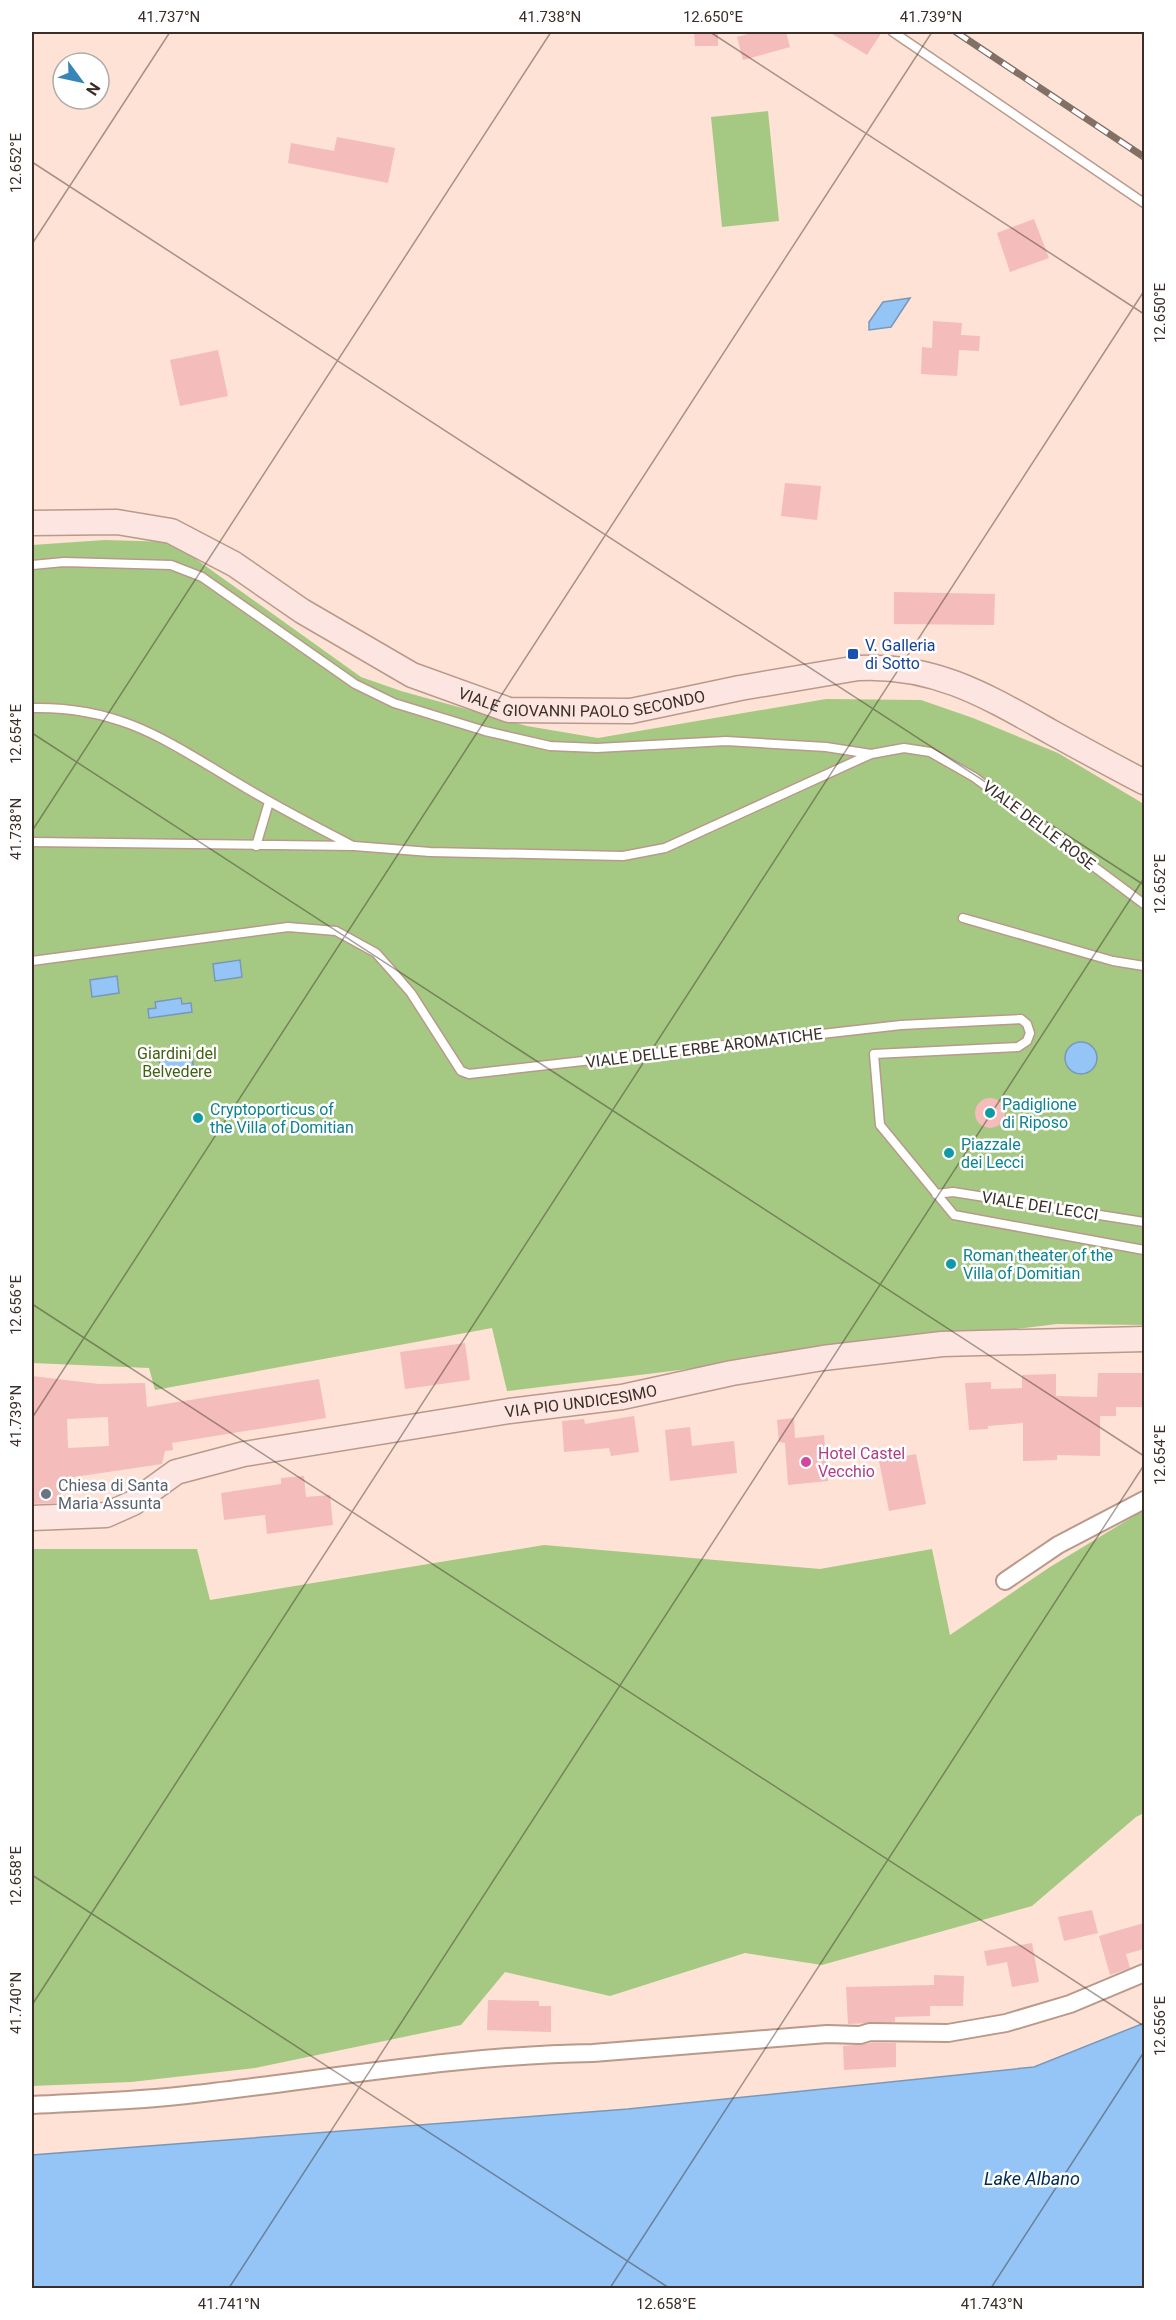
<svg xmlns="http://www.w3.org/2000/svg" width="1176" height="2320" viewBox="0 0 1176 2320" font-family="Roboto,sans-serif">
  <rect width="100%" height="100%" fill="#fee2d5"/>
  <path fill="#a5c982" d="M768 111 779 221 722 227 711 117Z
    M105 540 172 542 361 677 401 691 527 726 598 738 826 699 921 700 973 718 1058 753 1144 804V1325L1057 1324 507 1391 492 1328 155 1390 149 1368 32 1363V545Z
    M1144 1510V1813L1136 1817 1032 1906 822 1965 745 1953 610 1996 505 1972 461 2025 255 2068 131 2082 32 2086V1549H197L210 1600 544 1545 820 1569 932 1549 950 1635 1050 1567Z"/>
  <path fill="#94c5f6" stroke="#7998b8" stroke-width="1.5" d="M910 298 891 327 869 330V322L883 302Z
    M240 960 242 977 215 981 213 964Z
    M117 976 119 993 92 997 90 980Z
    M181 998 182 1004 191 1003 192 1012 149 1018 148 1009 156 1008 155 1002Z
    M1065 1058a16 16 0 1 1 32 0a16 16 0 1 1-32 0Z
    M192 1056 194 1071 162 1075 159 1060Z
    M1144 2023V2288H32V2155L628 2109 1034 2067Z"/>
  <path fill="#f4bcba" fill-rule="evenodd" d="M694 32H718V46H695Z
    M755 32H786L790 47 743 60 737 37Z
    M829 32H882L867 55Z
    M337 137 395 148 388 183 288 163 291 143 334 151Z
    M1034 219 1049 258 1010 272 997 233Z
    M933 321 962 323 961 335 980 336 979 351 959 350 957 376 921 374 922 347 932 348Z
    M218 350 228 396 180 406 170 360Z
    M785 483 821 486 817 520 781 516Z
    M894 592 995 594 994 625 894 624Z
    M975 1113a15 15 0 1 1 30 0a15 15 0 1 1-30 0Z
    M465 1343 470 1380 405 1389 400 1352Z
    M1098 1373H1144V1407H1116V1416H1100V1456L1057 1455V1460L1023 1461V1423L988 1426V1429L969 1430 965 1383 991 1382V1389L1022 1388V1375L1056 1374V1396L1097 1397Z
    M32 1376 99 1384 145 1383 147 1407 319 1379 326 1418 172 1443 173 1450 165 1451 162 1464 61 1479V1503L32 1504ZM108 1417 109 1446 68 1448 67 1419Z
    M634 1416 639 1452 611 1456 609 1448 564 1452 562 1421 584 1419 585 1424Z
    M794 1418 795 1438 824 1435 828 1481 788 1485 785 1443 779 1442 777 1420Z
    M690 1427 692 1446 734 1441 737 1473 670 1481 665 1430Z
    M916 1454 926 1504 889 1511 879 1461Z
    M304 1476 306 1497 330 1495 333 1525 267 1534 265 1515 224 1520 221 1493 281 1484V1478Z
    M1092 1910 1098 1933 1064 1941 1058 1917Z
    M1144 1923V1949L1126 1954 1130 1968 1110 1975 1099 1936Z
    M1032 1943 1039 1982 1012 1987 1007 1962 987 1966 984 1951Z
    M934 1975 964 1976 963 2006H930V2016L895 2017V2022L848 2024 846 1987 934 1985Z
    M488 2000 539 2001V2006H551V2032L487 2030Z
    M871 2043H896V2067L844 2070 843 2046Z"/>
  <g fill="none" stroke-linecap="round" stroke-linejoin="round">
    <defs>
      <path id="lane" d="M893 32 1144 203
        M32 565 64 562 171 565 202 577 355 684 394 703 485 731 550 746 597 748 726 741 826 747 871 754
        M32 708C124 706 171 744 246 788 281 809 316 827 351 845
        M32 842 354 846 430 852 623 856 665 848 871 754 904 748 930 752 974 777 1144 904
        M256 846 269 802
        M963 918 1113 961 1144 966
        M32 961 288 927 336 931 376 953 392 971 411 993 461 1071 469 1074 901 1025 1021 1019 1027 1024 1030 1033 1027 1041 1018 1047 874 1054 880 1125 954 1215 1144 1250
        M936 1194 953 1192 1144 1222"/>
      <path id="street" d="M1005 1581 1058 1545 1144 1500
        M32 2105C86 2102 141 2101 195 2094 327 2079 460 2055 593 2053L827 2034 860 2035 870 2032 948 2033 1006 2023 1070 2004 1144 1973"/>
      <g id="secondary">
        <path id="s1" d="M32 523 117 522 171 531 234 564 302 611 412 675 509 710 631 711 740 688 858 668C934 664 987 696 1051 732 1082 749 1113 766 1144 782"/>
        <path id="s2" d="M32 1518 106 1515 133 1503 176 1472 244 1454 509 1411 622 1397 732 1373 823 1358 942 1344 1144 1339"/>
      </g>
    </defs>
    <use href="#lane" stroke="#b9998a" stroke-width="11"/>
    <use href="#street" stroke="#b9998a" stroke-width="20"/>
    <use href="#secondary" stroke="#b9998a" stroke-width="27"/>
    <use href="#lane" stroke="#fff" stroke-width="8"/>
    <use href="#street" stroke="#fff" stroke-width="16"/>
    <use href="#secondary" stroke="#fde6e2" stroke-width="24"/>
    <defs>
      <path id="rail" d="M956 32 1144 157"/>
    </defs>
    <use href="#rail" stroke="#827067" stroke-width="7"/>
    <use href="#rail" stroke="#fff" stroke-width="4.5" stroke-dasharray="14" stroke-linecap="butt"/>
  </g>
  <path fill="none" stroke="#3b2e28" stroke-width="1.5" stroke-opacity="0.45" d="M710 32 1144 314M32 162 1144 885M32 244 170 32M32 733 1144 1456M32 831 551 32M32 1304 1144 2026M32 1418 932 32M32 1875 669 2288M32 2005 1144 291M229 2288 1144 878M610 2288 1144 1465M991 2288 1144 2052"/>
  <rect fill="#1a4fb4" stroke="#fff" stroke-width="2" x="847" y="648" width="12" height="12" rx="3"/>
  <g fill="#0f9aa8" stroke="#fff" stroke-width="2">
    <circle cx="990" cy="1113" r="6"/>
    <circle cx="198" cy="1118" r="6"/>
    <circle cx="949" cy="1153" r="6"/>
    <circle cx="951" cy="1264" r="6"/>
  </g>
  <circle fill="#d1479c" stroke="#fff" stroke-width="2" cx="806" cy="1462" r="6"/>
  <circle fill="#6b7280" stroke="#fff" stroke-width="2" cx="46" cy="1494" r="6"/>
  <g text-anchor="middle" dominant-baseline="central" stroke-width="5" stroke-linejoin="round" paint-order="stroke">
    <g font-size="16" fill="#164399" stroke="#fff" text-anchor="start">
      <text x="865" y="645">V. Galleria<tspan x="865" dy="18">di Sotto</tspan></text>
    </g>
    <g font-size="16" fill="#3b2e28" stroke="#fff">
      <text stroke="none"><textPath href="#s1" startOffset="596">VIALE GIOVANNI PAOLO SECONDO</textPath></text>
      <text transform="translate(1039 825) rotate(37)">VIALE DELLE ROSE</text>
      <text transform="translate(704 1048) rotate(-7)">VIALE DELLE ERBE AROMATICHE</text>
      <text transform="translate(1040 1206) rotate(9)">VIALE DEI LECCI</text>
      <text stroke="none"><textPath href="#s2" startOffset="568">VIA PIO UNDICESIMO</textPath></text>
    </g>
    <g font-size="16" fill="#416112" stroke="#fff">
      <text x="177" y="1053">Giardini del<tspan x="177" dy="18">Belvedere</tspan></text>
    </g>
    <g font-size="16" fill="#0d838f" stroke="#fff" text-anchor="start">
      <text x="1002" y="1104">Padiglione<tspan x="1002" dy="18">di Riposo</tspan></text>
      <text x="210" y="1109">Cryptoporticus of<tspan x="210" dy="18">the Villa of Domitian</tspan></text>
      <text x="961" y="1144">Piazzale<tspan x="961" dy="18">dei Lecci</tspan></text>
      <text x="963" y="1255">Roman theater of the<tspan x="963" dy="18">Villa of Domitian</tspan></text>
    </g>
    <g font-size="16" fill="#b23c85" stroke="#fff" text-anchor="start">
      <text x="818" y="1453">Hotel Castel<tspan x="818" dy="18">Vecchio</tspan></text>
    </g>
    <g font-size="16" fill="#5b616d" stroke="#fff" text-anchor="start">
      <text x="58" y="1485">Chiesa di Santa<tspan x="58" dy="18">Maria Assunta</tspan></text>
    </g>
    <g font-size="18" font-style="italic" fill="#002b51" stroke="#fff">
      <text x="1032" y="2178">Lake Albano</text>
    </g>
  </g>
  <rect width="1176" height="2320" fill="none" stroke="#ffffff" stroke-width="66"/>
  <g transform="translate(81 81) rotate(123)"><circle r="28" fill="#ffffff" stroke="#b1aba9" stroke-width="1.5"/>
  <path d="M0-4.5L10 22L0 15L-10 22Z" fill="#3786b8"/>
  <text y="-9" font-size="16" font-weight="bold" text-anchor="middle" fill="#3b2e28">N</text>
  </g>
  <rect x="33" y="33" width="1110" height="2254" fill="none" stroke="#3b2e28" stroke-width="2"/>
  <g font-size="15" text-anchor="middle" fill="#3b2e28">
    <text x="169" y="22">41.737°N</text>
    <text x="550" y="22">41.738°N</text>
    <text x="713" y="22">12.650°E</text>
    <text x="931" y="22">41.739°N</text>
    <text transform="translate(16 163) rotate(-90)" y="5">12.652°E</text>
    <text transform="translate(1160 313) rotate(-90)" y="5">12.650°E</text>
    <text transform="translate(16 734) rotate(-90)" y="5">12.654°E</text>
    <text transform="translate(16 829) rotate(-90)" y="5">41.738°N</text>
    <text transform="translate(1160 884) rotate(-90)" y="5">12.652°E</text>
    <text transform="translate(16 1305) rotate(-90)" y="5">12.656°E</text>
    <text transform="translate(16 1416) rotate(-90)" y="5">41.739°N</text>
    <text transform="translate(1160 1455) rotate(-90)" y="5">12.654°E</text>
    <text transform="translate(16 1876) rotate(-90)" y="5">12.658°E</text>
    <text transform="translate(16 2003) rotate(-90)" y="5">41.740°N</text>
    <text transform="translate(1160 2026) rotate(-90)" y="5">12.656°E</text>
    <text x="229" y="2309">41.741°N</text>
    <text x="666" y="2309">12.658°E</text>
    <text x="992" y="2309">41.743°N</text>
  </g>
</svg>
